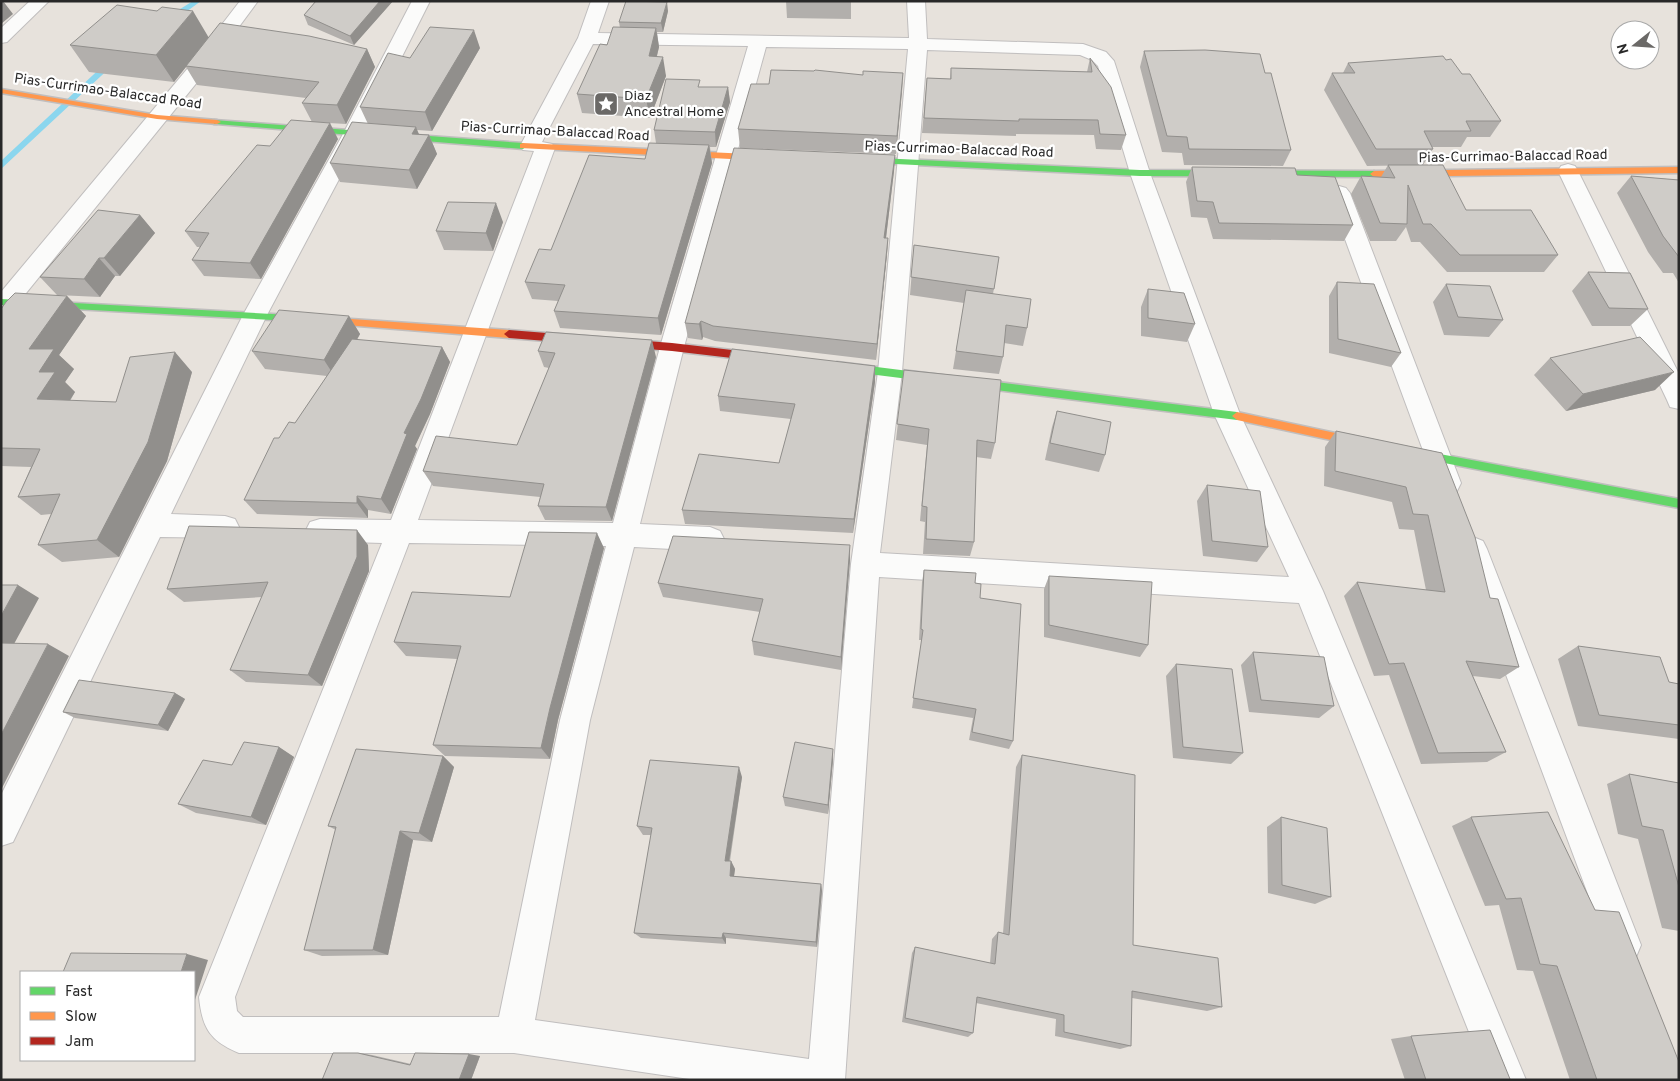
<svg xmlns="http://www.w3.org/2000/svg" width="1680" height="1081" viewBox="0 0 1680 1081" font-family="Overpass,sans-serif">
  <rect width="100%" height="100%" fill="#e7e2dc"/>
  <g fill="none" stroke-linecap="round" stroke-linejoin="round">
    <path fill="#8bd6ee" fill-rule="evenodd" d="M193 1H201L175 20H169V16Z
      M108 61 115 63 1 169V161Z"/>
    <defs>
      <path id="street" d="M30 1H49L7 42 1 43V28Z
        M240 1H258L207 70 14 308 6 310 1 309V292L193 62Z
        M412 1H430L363 134 267 315 171 514 225 516 235 519 239 527 235 535 225 538 160 537 13 842 1 846V795L243 315 343 134Z
        M591 1H609L598 33 909 38 907 1H925L927 39 1083 44 1106 52 1114 61 1150 173 1240 414 1323 591 1526 1080H1488L1299 603 879 577 845 1080H696L514 1053H239C210 1041 202 1028 199 997L382 543 320 541 310 538 306 530 310 522 320 519 391 520 534 151 523 150 520 146 578 38ZM593 44 748 46 660 347 613 523 418 520 555 148 552 144 542 142ZM766 47 908 49 878 372 851 564 809 1059 535 1020 590 720 634 547 710 551 720 547 724 539 720 531 710 527 640 524 684 347ZM927 50 1080 55 1092 60 1098 66 1130 173 1214 414 1289 577 880 553 902 372ZM409 543 606 546 560 720 499 1017H243L237 1011 235 997Z
        M1568 164 1575 166 1578 171 1679 374V409L1670 407 1667 400 1558 171 1561 166Z
        M1339 186 1346 188 1350 193 1461 483 1457 491 1448 494 1439 491 1435 483 1328 193 1332 188Z
        M1473 537 1483 541 1487 549 1641 945 1636 957 1624 962 1612 957 1607 945 1459 549 1463 541Z"/>
      <path id="fast" d="M214 120 523 143 527 146 523 149 217 124H214Z
        M857 157 1140 170 1374 171 1378 174 1374 177 1140 176 854 162V158Z
        M1 299 308 316 313 319 308 322 1 305Z
        M837 362 1237 412 1242 416 1237 420 837 370 832 366Z
        M1408 448 1679 499V508L1408 456 1403 452Z"/>
      <path id="slow" d="M1 89 157 115 217 120 221 122 217 124 157 119 1 93Z
        M523 143 769 155 773 158 769 161 520 148V144Z
        M1679 167V173L1374 177 1370 174 1374 171Z
        M308 316 509 330 514 334 509 338 308 322 303 319Z
        M1237 412 1368 440 1373 444 1368 448 1237 420 1232 416Z"/>
      <path id="jam" d="M509 330 672 343 767 354 772 358 767 362 672 351 509 338 504 334Z"/>
    </defs>
    <use href="#street" stroke="#c0bebe" stroke-width="2"/>
    <use href="#fast" stroke="#c0bebe" stroke-width="3"/>
    <use href="#slow" stroke="#c0bebe" stroke-width="3"/>
    <use href="#jam" stroke="#c0bebe" stroke-width="3"/>
    <use href="#street" fill="#fbfbfa" fill-rule="evenodd"/>
    <use href="#fast" fill="#63d668" fill-rule="evenodd"/>
    <use href="#slow" fill="#ff974d" fill-rule="evenodd"/>
    <use href="#jam" fill="#b3261e" fill-rule="evenodd"/>
  </g>
  <path fill="#b2afac" d="M316 1H393L354 45 308 25 304 15Z
    M786 1H851V19L787 18Z
    M668 11 663 32H657L659 47 657 56 666 76 650 118 582 113 577 94 607 45 620 28 619 22Z
    M208 37 367 49 375 67 346 124 312 122 302 103 306 98 197 85 186 67 174 82 89 72 70 45Z
    M480 48 432 131 417 130 419 134 429 135 437 154 417 189 340 182 330 163 368 124 360 107 410 58Z
    M1144 51 1265 73 1291 150 1283 166 1184 165 1182 153 1162 152 1140 67Z
    M1090 58 1126 135 1121 150 1096 149 1094 135 1016 134V136L922 133 927 78 950 79 951 68 1087 72Z
    M1446 60 1462 74 1501 121 1490 137H1467L1461 147H1432L1433 149 1423 165 1367 166 1324 90 1332 73H1343L1348 63Z
    M903 73 896 154 740 148 738 129 769 84 863 75Z
    M701 87H728L730 102 716 147H710L712 163 661 335 560 328 554 311 558 301 532 299 525 282 551 250 645 159 656 143 654 130Z
    M338 139 261 279 204 276 192 260 200 247H197L185 231 270 146Z
    M895 155 894 171 886 238H888L887 254 876 360 715 341 703 337 702 340 688 338 685 323Z
    M1388 165 1466 210 1558 255 1544 272H1447L1420 242H1411L1406 227 1396 241H1370L1351 194 1361 176 1381 177Z
    M1192 167 1297 175 1353 225 1344 241 1213 239 1207 218 1191 217 1186 182Z
    M1631 176 1679 180V283L1673 273H1663L1648 252 1617 193Z
    M140 215 155 233 120 276H115L100 297 57 295 40 277Z
    M503 222 493 251 444 250 436 231Z
    M914 245 999 257 993 294 1027 328 1023 346 1004 343 1003 357 999 374 953 369 964 303 910 295Z
    M1588 272 1648 309 1630 326H1592L1572 291Z
    M1337 282 1401 353 1391 367 1329 353V296Z
    M1446 284 1503 320 1489 337 1444 335 1433 302Z
    M1148 289 1195 324 1187 342 1141 336V307Z
    M67 296 86 316 59 355 74 369 65 382 75 392 70 401 116 402 192 372 167 461 119 557 62 562 38 545 51 514 41 515 18 497 31 467 1 466V309Z
    M349 316 360 334 357 340 442 347 450 362 430 414 415 446 417 449 391 514 368 510V518L257 514 244 500 279 438 295 423 327 376 265 369 252 351Z
    M538 351 656 357 612 521 545 520 538 506 540 497 433 486 423 471 517 445 549 368 544 367Z
    M1550 358 1655 390 1566 411 1534 375Z
    M875 366V382L853 533 685 524 682 510 779 463 791 419 720 411 718 396Z
    M904 370 995 443 991 459 976 457 974 542 970 556 923 554 925 522 920 521 927 445 896 440Z
    M1057 411 1105 455 1099 472 1045 460 1052 427Z
    M1336 431 1442 453 1490 598 1519 667 1500 679 1473 676 1506 752 1487 762 1421 764 1389 675 1374 676 1344 596 1357 582 1426 590 1414 530 1399 529 1392 502 1324 486 1325 447Z
    M1207 485 1268 547 1257 562 1203 556 1197 501Z
    M368 545 369 571 322 686 246 682 230 670 262 597 184 602 167 589Z
    M850 545V560L841 670 754 655 752 641 760 612 663 597 658 583Z
    M604 548 558 720 550 759 445 756 433 745 457 659 406 656 394 642 510 597Z
    M924 570 975 583 980 598 1013 741 1009 749 969 740 973 718 912 708 922 640H919L922 582Z
    M1049 576 1148 645 1140 657 1044 637V589Z
    M1578 646 1669 682 1679 684V739L1578 726 1558 659Z
    M1253 652 1334 706 1319 718 1249 712 1241 665Z
    M1176 664 1243 753 1231 764 1173 758 1166 676Z
    M175 693 185 699 168 731 75 718 63 712Z
    M279 747 294 757 266 825 196 813 178 804 232 765Z
    M833 749V760L828 814 785 806 783 797Z
    M1022 755 1133 945 1222 1007 1207 1011 1132 998 1131 1046 1120 1049 1055 1036 1056 1019 976 1003 973 1033 968 1037 902 1022 912 953 915 947 990 963 992 939 998 932 1003 933 1016 767Z
    M443 756 454 767 432 842 413 840 388 955 322 956 304 950 336 830 328 826Z
    M1629 774 1679 783V931L1662 928 1638 839 1618 834 1607 784Z
    M742 777 730 861H731L735 869 734 876 821 884 822 891 817 947 726 938V944L641 938 634 933 651 835H643L637 826Z
    M1281 817 1331 897 1315 904 1268 893 1267 827Z
    M1471 817 1595 910 1679 1080H1570L1533 971 1517 970 1499 905 1485 906 1452 826Z
    M1411 1036 1510 1079 1511 1080H1405L1391 1039Z
    M358 1053 372 1055 411 1064 480 1056 471 1080H322Z"/>
  <path fill="#918f8c" d="M1 1H3L13 14 1 24Z
    M380 1H393L354 45 350 36Z
    M667 2 668 11 663 32 661 23Z
    M193 11 209 38 174 82 156 55Z
    M656 28 659 47 652 75 649 56Z
    M474 30 480 48 432 131 425 112Z
    M367 49 375 67 346 124 337 105Z
    M663 57 666 76 650 118 646 99Z
    M903 73 902 92 896 154 897 136Z
    M728 87 730 102 716 147 715 132Z
    M330 123 338 139 261 279 250 263Z
    M416 127 423 145 429 135 437 154 417 189 409 170 412 134Z
    M709 145 712 163 661 335 658 318Z
    M895 155 894 171 884 254V238Z
    M496 203 503 222 493 251 486 233Z
    M140 215 155 233 120 276 104 258Z
    M888 238 887 254 876 360 877 344Z
    M99 258 115 276 100 297 84 279Z
    M67 296 86 316 59 355 74 369 65 382 75 392 58 419 37 399 39 372 29 349Z
    M349 316 360 334 335 377 324 360Z
    M701 321 703 337 702 340 699 324Z
    M652 340 656 357 612 521 606 507Z
    M442 347 450 362 430 414 415 446 417 449 391 514 381 499 404 433Z
    M175 352 192 372 167 461 119 557 97 540Z
    M875 366V382L853 533 854 519Z
    M1674 372 1655 390 1566 411 1583 394Z
    M357 496 368 510V518L357 503Z
    M357 530 368 545 369 571 322 686 308 675Z
    M597 533 604 548 558 720 550 759 541 748 550 708Z
    M850 545V560L841 670V657Z
    M18 585 39 598 8 655 1 651V616Z
    M48 644 69 656 1 790V735Z
    M175 693 185 699 168 731 158 725Z
    M279 747 294 757 266 825 251 817Z
    M833 749V760L828 814V805Z
    M443 756 454 767 432 842 419 833Z
    M739 767 742 777 728 868 725 861Z
    M400 831 413 840 388 955 373 950Z
    M731 861 735 869 733 883 730 876Z
    M821 884 822 891 817 947 816 942Z
    M723 933 726 938V944L722 938Z
    M187 954 208 960 194 1003V972H181Z
    M469 1054 480 1056 471 1080H459Z"/>
  <path fill="#cfccc8" stroke="#918f8c" d="M316 1H380L350 36 304 15Z
    M626 1 667 2 661 23 619 22Z
    M117 5 157 11 162 7 193 11 156 55 70 45Z
    M220 23 309 36 367 49 337 105 302 103 319 82 186 66Z
    M430 27 474 30 425 112 360 107 388 53 410 58Z
    M613 27 656 28 649 56 663 57 646 99 577 94 600 44 607 45Z
    M1205 50 1260 54 1265 73H1271L1291 150 1189 149 1187 137 1167 136 1144 51Z
    M1443 56 1446 60 1451 59 1462 74H1470L1501 121H1466L1471 131H1424L1433 149H1376L1332 73H1355L1348 63Z
    M1090 58 1111 87 1126 135 1100 134 1098 120 1019 119V121L924 118 927 78 951 79V68L1092 72Z
    M771 70 814 71 815 70 863 75V71L903 73 897 136 738 129 751 84H769Z
    M666 79 700 80 698 87H728L715 132 654 130Z
    M291 120 330 123 250 263 192 260 209 233 185 231 257 145 270 146Z
    M352 122 416 127 412 134 429 135 409 170 330 163Z
    M649 143 709 145 658 318 554 311 565 285 525 282 539 249 551 250 589 155 645 159Z
    M734 148 895 155 884 238H888L877 344 713 326 701 321 699 324 685 323Z
    M1388 165H1443L1466 210H1531L1558 255H1460L1431 224H1423L1408 185 1407 224 1380 223 1361 176 1395 178Z
    M1192 167 1295 168 1297 175 1335 177 1353 225 1219 223 1213 202 1197 201Z
    M1631 176 1679 180V257L1663 236Z
    M448 202 496 203 486 233 436 231Z
    M98 210 140 215 104 258H99L84 279 40 277Z
    M914 245 999 257 994 289 911 277Z
    M1588 272 1630 273 1648 309 1609 308Z
    M1337 282 1374 284 1401 353 1338 339Z
    M1446 284 1490 286 1503 320 1458 317Z
    M1148 289 1184 293 1195 324 1148 318Z
    M966 290 1031 299 1027 328 1006 325 1003 357 956 351Z
    M15 293 67 296 29 349H54L39 372H55L37 399 116 402 130 357 175 352 148 442 97 540 38 545 60 494 18 497 40 449 1 448V309L6 302Z
    M279 310 349 316 324 360 252 351Z
    M546 332 652 340 606 507 538 506 544 484 423 471 436 436 517 445 555 353 538 351Z
    M1640 337 1674 372 1583 394 1550 358Z
    M352 339 442 347 421 399 404 433 407 434 381 499 357 496V503L244 500 274 438H279L289 422 295 423Z
    M732 349 875 366 854 519 682 510 699 454 779 463 795 404 718 396Z
    M904 370 1001 380 995 443 977 440 974 542 926 539 927 507 922 506 929 429 897 424Z
    M1057 411 1111 422 1105 455 1050 443Z
    M1336 431 1442 453 1475 537 1490 598 1498 599 1519 667 1466 661 1506 752 1438 753 1404 663 1389 664 1357 582 1445 592 1428 515 1413 514 1406 487 1335 471Z
    M1207 485 1260 491 1268 547 1212 541Z
    M189 526 357 530V557L308 675 230 670 268 582 167 589Z
    M529 532 597 533 550 708 541 748 433 745 461 646 394 642 412 592 510 597Z
    M673 536 850 545 841 657 752 641 763 599 658 583Z
    M924 570 976 573 975 583 981 584 980 598 1021 604 1013 741 972 732 976 709 913 698 923 630 921 629Z
    M1049 576 1152 582 1148 645 1049 625Z
    M1 585H18L1 616Z
    M1 643 48 644 1 735Z
    M1578 646 1660 657 1669 682 1679 684V725L1599 715Z
    M1253 652 1324 657 1334 706 1261 700Z
    M1176 664 1232 669 1243 753 1183 747Z
    M79 680 175 693 158 725 63 712Z
    M244 742 279 747 251 817 178 804 203 760 232 765Z
    M795 742 833 749 828 805 783 797Z
    M356 749 443 756 419 833 400 831 373 950H304L336 827 328 826Z
    M1022 755 1135 775 1133 945 1218 958 1222 1007 1132 991 1131 1046 1064 1032V1015L977 997 973 1033 905 1018 915 947 995 964 998 932 1009 935Z
    M650 760 739 767 725 861H731L730 876 821 884 816 942 723 933 722 938 634 933 652 828 637 826Z
    M1629 774 1679 783V887L1663 830 1642 826Z
    M1548 812 1595 910 1619 912 1679 1062V1080H1597L1557 966 1540 964 1521 898 1506 899 1471 817Z
    M1281 817 1327 828 1331 897 1282 885Z
    M71 953 187 954 181 972H63Z
    M1490 1030 1510 1079 1511 1080H1426L1411 1036Z
    M333 1053H358L410 1065 415 1053 469 1054 459 1080H322Z"/>
  <defs>
    <symbol id="sight-square" viewBox="-11 -11 22 22"><rect x="-9" y="-9" width="18" height="18" rx="4" fill="#6b6967" stroke="#fff"/><path d="M0-6L1.8-2.2L6-1.7L2.9 1.2L3.7 5.4L0 3.3L-3.7 5.4L-2.9 1.2L-6-1.7L-1.8-2.2Z" fill="#fff"/></symbol>
  </defs>
  <g fill-rule="evenodd">
    <use href="#sight-square" x="592" y="90" width="28" height="28"/>
  </g>
  <g text-anchor="middle" dominant-baseline="central" stroke-width="4.5" stroke-linejoin="round" paint-order="stroke">
    <g font-size="14" fill="#282828" stroke="#fff">
      <text transform="translate(108 92) rotate(8)">Pias-Currimao-Balaccad Road</text>
      <text transform="translate(555 132) rotate(3)">Pias-Currimao-Balaccad Road</text>
      <text transform="translate(959 150) rotate(2)">Pias-Currimao-Balaccad Road</text>
      <text transform="translate(1513 157) rotate(-1)">Pias-Currimao-Balaccad Road</text>
    </g>
    <g font-size="14" fill="#282828" stroke="#fff" text-anchor="start">
      <text x="624" y="96">Diaz<tspan x="624" dy="16">Ancestral Home</tspan></text>
    </g>
  </g>
  <rect width="1680" height="1081" fill="none" stroke="#282828" stroke-width="5"/>
  <rect x="20" y="971" width="175" height="90" fill="#ffffff" stroke="#a9a9a9"/>
  <rect x="30" y="987" width="25" height="8" fill="#63d668" stroke="#a9a9a9"/>
  <text x="65" y="996" font-size="15" fill="#282828">Fast</text>
  <rect x="30" y="1012" width="25" height="8" fill="#ff974d" stroke="#a9a9a9"/>
  <text x="65" y="1021" font-size="15" fill="#282828">Slow</text>
  <rect x="30" y="1037" width="25" height="8" fill="#b3261e" stroke="#a9a9a9"/>
  <text x="65" y="1046" font-size="15" fill="#282828">Jam</text>
  <g transform="translate(1635 45) rotate(253)"><circle r="24" fill="#ffffff" stroke="#a9a9a9"/>
  <path d="M0-4L9 19L0 12L-9 19Z" fill="#6b6967"/>
  <text y="-8" font-size="14" font-weight="bold" text-anchor="middle" fill="#282828">N</text>
  </g>
</svg>
